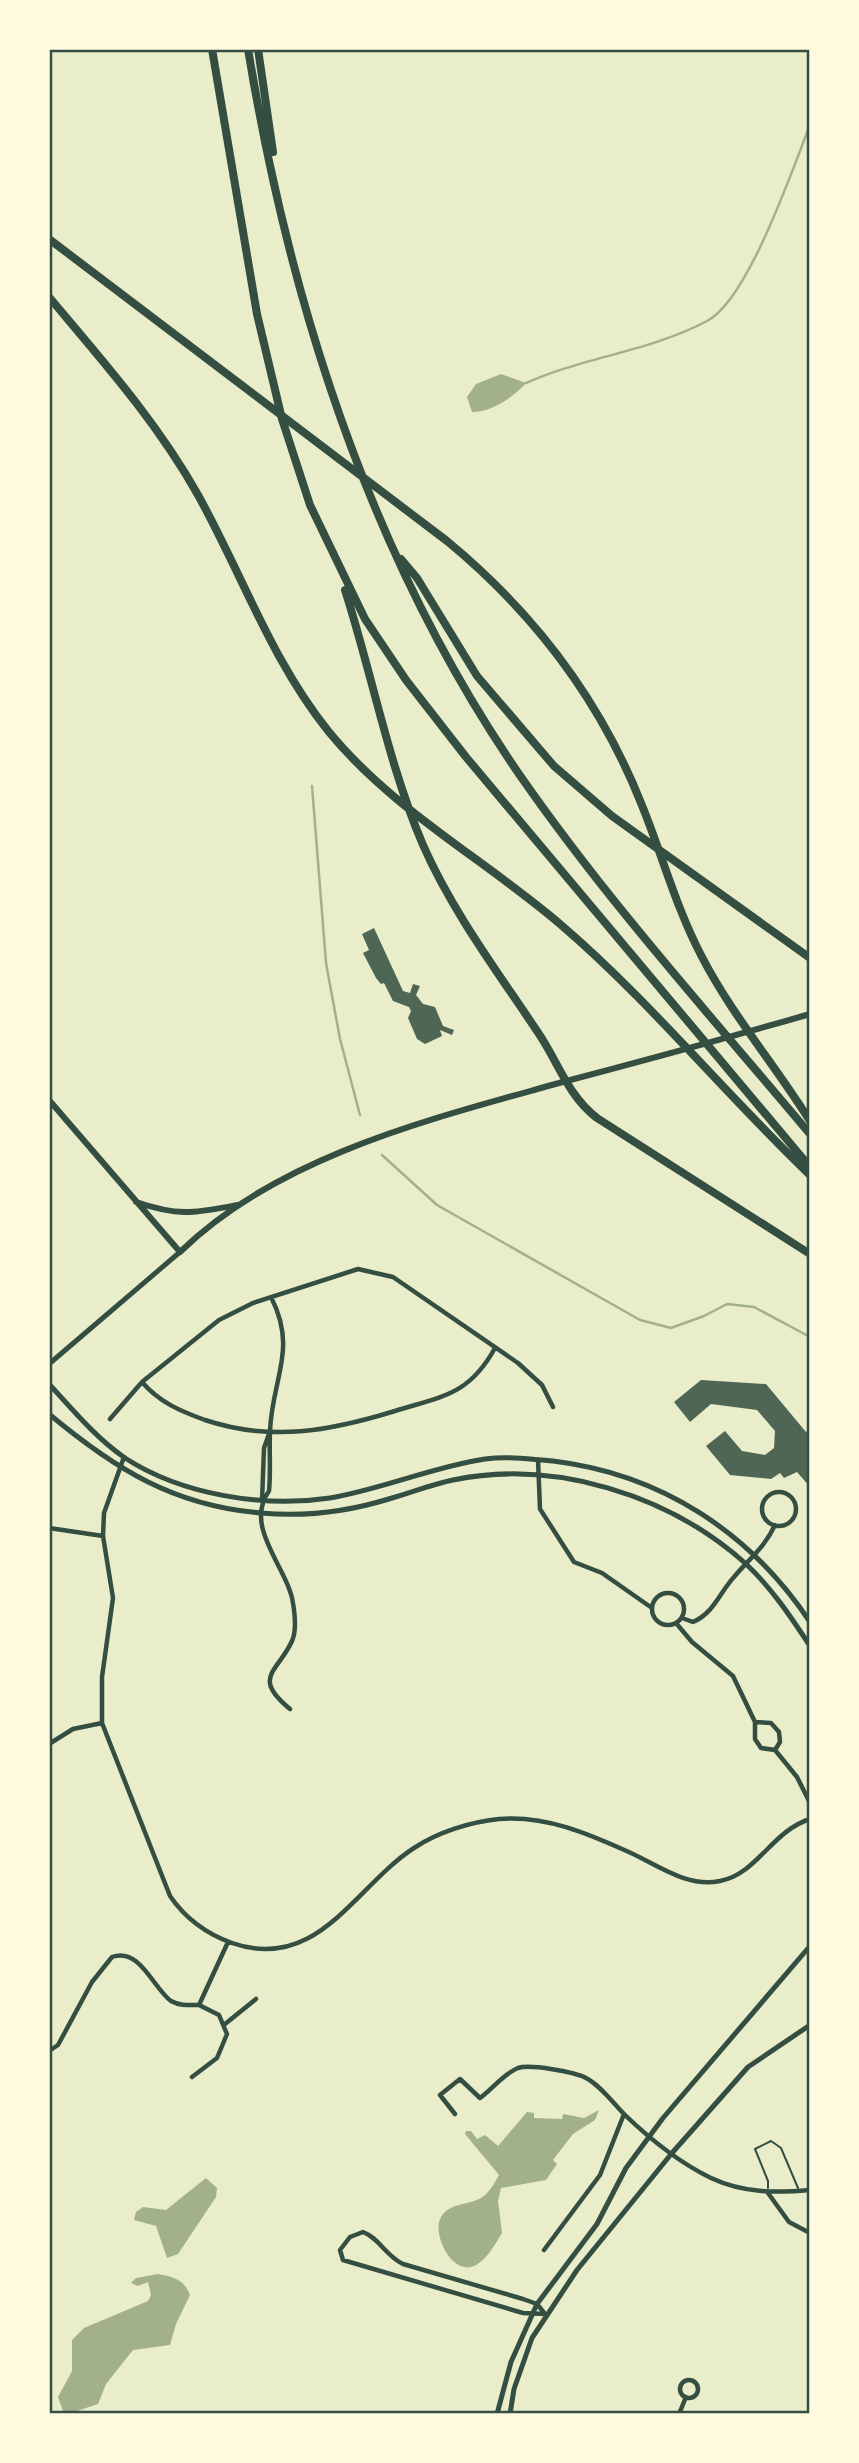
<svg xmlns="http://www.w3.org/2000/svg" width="859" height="2463" viewBox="0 0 859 2463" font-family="'DM Sans',sans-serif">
  <rect width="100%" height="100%" fill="#e9edc9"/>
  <path fill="#a3b18a" d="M501 374 526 383C514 397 491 412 472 412L467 397 476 384Z
    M599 2110 595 2120 573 2134 553 2160 557 2164 546 2180 501 2188 498 2201 502 2233C496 2243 486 2261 474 2266 453 2275 435 2239 439 2222 445 2203 464 2206 479 2199 489 2194 494 2184 499 2175L465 2134 466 2131H471L477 2139 485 2135 498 2146 527 2112 534 2113V2118L562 2119 563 2114 584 2118Z
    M206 2178 217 2188 216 2197 178 2254 167 2258 156 2226 134 2220 136 2212 143 2207 166 2210Z
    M158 2274C173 2277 184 2279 190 2295L176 2324 170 2345 133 2350 106 2384 98 2404 68 2414 63 2411 58 2397 72 2371V2340L84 2328 148 2301 151 2295 148 2282 138 2286 131 2283 136 2278Z"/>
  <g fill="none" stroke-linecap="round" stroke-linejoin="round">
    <path stroke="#a3b18a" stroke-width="2.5" d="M526 383C584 357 651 351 707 321 748 300 792 170 810 125
      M312 786 326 963 340 1039 360 1115
      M382 1155 437 1205 640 1320 671 1328 704 1316 727 1304 754 1307 810 1337"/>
  </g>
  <path fill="#4f6655" d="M374 928 403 991 410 993 413 984 420 986 416 995 423 1004 435 1007 443 1026 454 1030 452 1035 440 1030 442 1036 425 1044 417 1039 408 1018 411 1011 409 1007 393 1001 384 983 381 984 376 978 363 953 369 950 362 934Z
    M701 1380 766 1384 806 1432 810 1429V1487L797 1472 784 1478 780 1473 771 1479 730 1475 706 1446 725 1431 742 1451 765 1455 774 1448 775 1431 757 1410 711 1404 690 1422 674 1402Z"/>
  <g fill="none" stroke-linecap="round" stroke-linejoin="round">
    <path stroke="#344e41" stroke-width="2" d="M768 2188V2181L755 2149 771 2141 781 2148 798 2188"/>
    <path stroke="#344e41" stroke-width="4.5" d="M271 1297C298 1350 272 1378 270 1431 269 1451 271 1471 269 1491 243 1527 288 1568 293 1603 295 1615 297 1630 292 1641 278 1672 251 1677 290 1709
      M142 1382C159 1402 180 1411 205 1420 271 1442 330 1431 395 1411 443 1396 469 1395 495 1348
      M110 1419 142 1382 219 1320 253 1303 358 1269 393 1277 518 1363 542 1385 553 1407
      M124 1457 104 1513 103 1536 113 1598 102 1677V1723L170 1896C185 1918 207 1934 232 1943 318 1973 355 1886 414 1848 438 1832 470 1822 499 1819 546 1815 589 1834 631 1853 659 1866 688 1888 720 1881 757 1874 772 1831 810 1819
      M538 1460 540 1509 574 1562 602 1573 652 1608
      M762 1509a17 17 0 1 1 34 0a17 17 0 1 1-34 0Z
      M262 1501 264 1448 269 1434
      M49 1528 103 1536
      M652 1609a16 16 0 1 1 32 0a16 16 0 1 1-32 0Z
      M682 1618 693 1622C714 1613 720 1592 734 1577 749 1559 765 1547 775 1525
      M676 1623 692 1642 733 1676 755 1722V1739L761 1748 775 1750 780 1742 779 1732 771 1723 755 1722
      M49 1744 73 1729 102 1723
      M775 1750 797 1777 810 1803
      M225 2024 256 1999
      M49 2051 58 2045 92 1982 112 1957C140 1947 153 1988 171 2001 180 2006 189 2005 199 2005L228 1942
      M192 2077 217 2058 227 2034 219 2015 199 2005
      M455 2114 440 2095 460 2079 480 2098C492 2089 505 2073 518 2068 530 2064 575 2072 586 2078 601 2086 613 2103 625 2115 649 2138 680 2163 711 2178 743 2193 775 2193 810 2190
      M768 2193 789 2222 810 2233
      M363 2232C379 2238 386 2256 403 2264L523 2299 537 2304 545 2314 523 2313 343 2260 340 2250 350 2237Z
      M544 2250 600 2175 624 2114
      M680 2389a9 9 0 1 1 18 0a9 9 0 1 1-18 0Z
      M679 2414 686 2397"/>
    <path stroke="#344e41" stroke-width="5" d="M49 1364 180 1252
      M49 1384C73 1410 96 1438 125 1458 182 1495 264 1508 330 1498 383 1489 432 1467 485 1459 507 1456 531 1459 553 1461 661 1474 750 1532 810 1622
      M49 1414C115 1469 174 1506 261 1513 305 1517 351 1511 392 1498 413 1492 433 1484 453 1480 554 1459 669 1495 745 1563 771 1587 791 1617 810 1646
      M497 2414 511 2362 537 2304 597 2224 626 2168 663 2118 810 1946
      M510 2414 514 2389 532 2338 577 2270 672 2153 748 2067 810 2025"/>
    <path stroke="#344e41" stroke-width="6" d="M49 1100 180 1252C278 1156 431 1119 559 1083 643 1061 727 1038 810 1014
      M136 1202C180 1217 194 1213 238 1205"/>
    <path stroke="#344e41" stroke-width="8" d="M212 49 257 314 282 419 310 505 365 619 406 680 466 757 810 1167
      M248 49C290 305 371 559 519 774 607 901 711 1016 810 1134
      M258 49 273 152
      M49 239 447 541C533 612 600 700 641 803 662 854 676 908 702 957 732 1015 775 1065 810 1121
      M49 297C102 360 157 422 198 495 242 574 271 660 329 732 393 810 484 859 560 924 650 1001 725 1094 810 1175
      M401 559 417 578 477 676 554 766 612 816 810 958
      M345 590C372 674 388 763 423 845 452 911 497 971 537 1031 558 1061 567 1095 597 1118L810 1254"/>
  </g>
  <rect width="859" height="2463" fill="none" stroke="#fefae0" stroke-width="102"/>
  <rect x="51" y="51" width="757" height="2361" fill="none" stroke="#344e41" stroke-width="2.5"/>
</svg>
